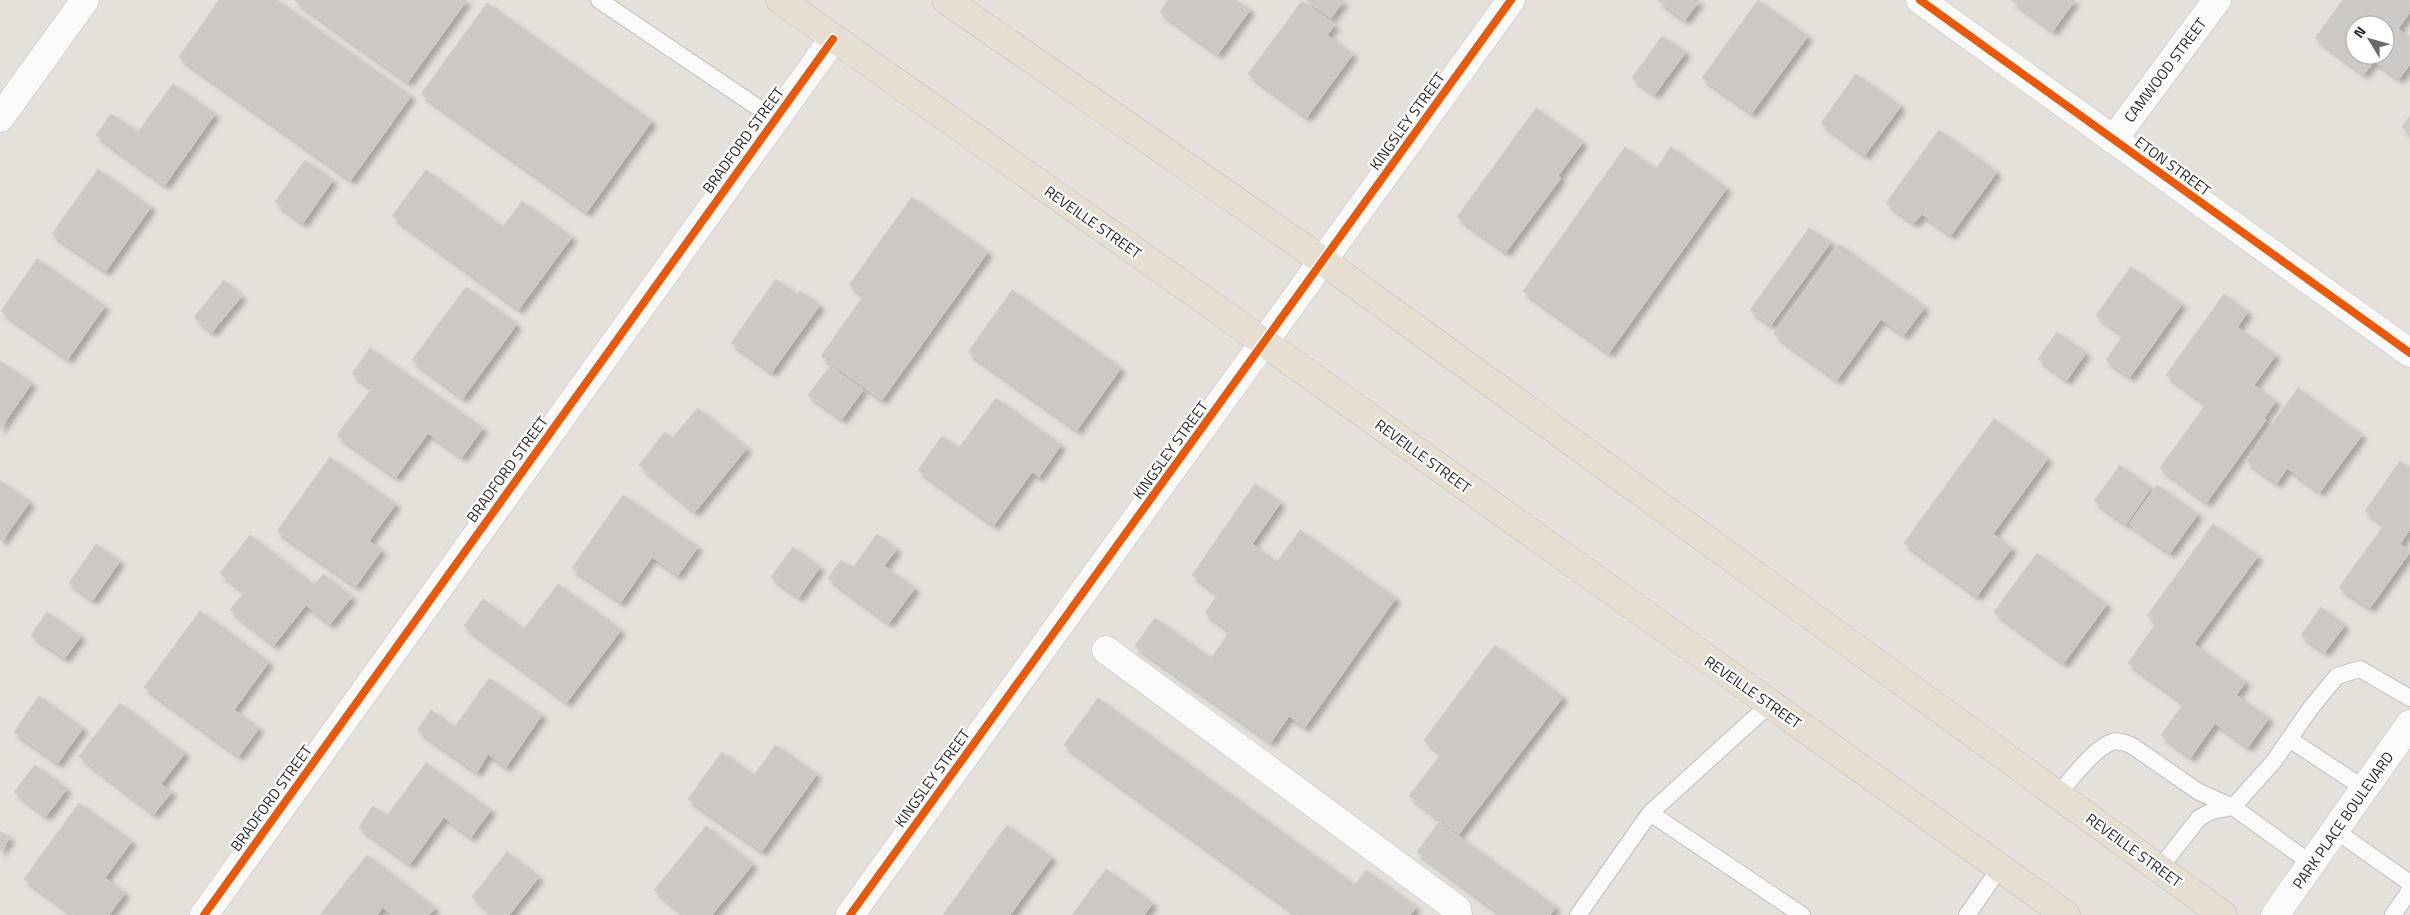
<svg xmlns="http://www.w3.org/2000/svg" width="2410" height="915" viewBox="0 0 2410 915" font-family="'Titillium Web',sans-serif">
  <defs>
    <filter id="shadow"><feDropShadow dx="4.5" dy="4.5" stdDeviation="2.5" flood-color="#0004"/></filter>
  </defs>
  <rect width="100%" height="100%" fill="#e6e0db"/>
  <path fill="#ccc9c5" stroke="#d1ccc7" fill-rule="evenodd" filter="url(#shadow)" d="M219 0H277L411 96 351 180 179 57Z
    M294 0H467L408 82Z
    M1168 0H1236L1250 10 1218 54 1160 12Z
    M1306 0H1344L1331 18Z
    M1657 0H1700L1685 20Z
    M1758 0 1808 36 1752 113 1702 78Z
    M2011 0H2075L2053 31Z
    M2343 0H2410V12L2398 29 2410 38V64L2399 79 2374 61 2364 74 2315 38ZM2355 25H2385V55H2355Z
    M1302 1 1335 25 1327 35 1353 54 1307 117 1248 74Z
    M487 3 652 121 587 212 421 94Z
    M1662 36 1686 52 1655 94 1632 78Z
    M1856 74 1901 106 1865 155 1821 123Z
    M173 84 215 114 165 185 96 135 111 114 138 132Z
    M1536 108 1583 142 1558 176 1561 178 1506 252 1457 217Z
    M2410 116V133L2402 127Z
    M1939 130 1997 172 1951 235 1922 214 1914 223 1886 203Z
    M1625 147 1656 169 1671 147 1727 188 1609 353 1523 291Z
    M305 160 333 180 303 223 275 202Z
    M98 169 151 207 106 271 52 234Z
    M426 170 503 227 522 201 572 237 519 309 392 216Z
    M912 197 988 252 882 400 821 356 864 295 849 285Z
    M1809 228 1831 242 1771 325 1750 310Z
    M1839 244 1925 307 1904 335 1881 319 1837 380 1774 334Z
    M37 259 105 306 68 359 1 311Z
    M2131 267 2182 304 2130 377 2106 360 2123 335 2096 315Z
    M776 279 798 295 800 291 820 305 772 372 731 343Z
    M224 280 242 296 212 332 194 317Z
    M466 287 517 324 463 398 412 360Z
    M1012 290 1121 368 1077 430 968 352Z
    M2224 294 2248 312 2237 327 2276 355 2254 385 2276 401 2264 418 2266 420 2207 502 2160 468 2206 404 2166 375Z
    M2057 332 2086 353 2067 380 2038 359Z
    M370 348 483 428 462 457 428 433 396 477 337 435 372 388 352 374Z
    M0 361 32 383 0 429Z
    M830 366 863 390 842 419 808 395Z
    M2298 388 2362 435 2320 492 2287 468 2277 483 2246 461Z
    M996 398 1061 445 1039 477 1032 472 994 525 918 470 942 436 959 448Z
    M698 408 747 448 695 512 639 465 665 432 672 438Z
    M1994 419 2048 458 1993 534 2012 548 1977 596 1904 543Z
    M330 457 396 504 369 541 382 550 356 586 277 531Z
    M2400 461 2410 468V529L2400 544 2410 552 2370 608 2339 587 2384 525 2365 511Z
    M2120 465 2151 488 2126 524 2094 501Z
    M0 480 30 502 2 541 0 540Z
    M1255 484 1281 502 1252 544 1277 562 1300 530 1396 598 1305 727 1289 716 1271 742 1135 646 1155 618 1211 658 1230 631 1205 613 1218 594 1192 575Z
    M2157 485 2198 514 2170 553 2129 524Z
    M623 495 698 547 678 575 652 557 621 602 572 568Z
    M2213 524 2258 556 2194 644 2246 682 2236 695 2269 718 2248 747 2215 723 2191 757 2161 735 2184 703 2128 663 2157 622 2147 616Z
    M877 534 897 549 884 566 915 588 889 623 828 578 841 560 853 568Z
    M250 535 314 585 323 574 352 597 330 624 306 605 274 645 230 610 244 592 220 573Z
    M96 544 120 561 93 600 69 583Z
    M793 547 820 567 799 597 771 577Z
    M2037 553 2107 604 2064 663 1994 612Z
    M558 584 621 630 567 702 464 626 483 599 524 629Z
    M2321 607 2345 625 2325 652 2301 635Z
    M200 611 269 662 234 710 259 728 239 756 144 687Z
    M47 612 81 636 65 658 31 635Z
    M1495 645 1563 697 1459 834 1409 796 1441 754 1424 740Z
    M489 678 542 715 506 767 488 754 477 772 417 730 431 710 455 727Z
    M39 696 83 728 58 763 14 732Z
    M1098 698 1355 885 1366 870 1416 907 1410 915H1298L1064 745Z
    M120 703 185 753 161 784 172 792 154 814 79 756Z
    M776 745 817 774 762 851 688 799 722 752 754 775Z
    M426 763 491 810 471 837 444 817 410 864 359 827 373 806 387 816Z
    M35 765 67 789 46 816 14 792Z
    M79 803 132 841 105 878 125 893 109 915H74L24 879Z
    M1439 822 1556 907 1550 915H1502L1417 852Z
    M1007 825 1052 857 1010 915H943Z
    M706 826 753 864 712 915H685L654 890Z
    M0 831 10 838 0 852Z
    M507 852 539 877 509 915H494L472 897Z
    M367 855 435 908 429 915H393L383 907 377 915H320Z
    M1106 869 1153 903 1144 915H1072Z"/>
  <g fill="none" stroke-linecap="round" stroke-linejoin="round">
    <defs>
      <path id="lane" d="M599 0 775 119
        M2289 739 2365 789
        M2057 795C2071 780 2093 749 2112 742 2118 740 2125 743 2131 745L2199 792 2233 807 2312 864
        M1650 813 1770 704
        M2336 831 2410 883
        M2159 869 2199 818 2212 811 2233 807 2274 761 2310 709 2337 676 2360 669 2410 698
        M1578 915 1650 813 1802 915
        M1967 915 2000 868
        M2393 915 2410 890"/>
      <path id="street" d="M1920 0 2410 353
        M0 118 85 0
        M2113 140 2217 0
        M1106 650 1457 909 1458 915
        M204 915 833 39
        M850 915 1511 0"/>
      <path id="secondary" d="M2275 915 2410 724"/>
      <path id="primary" d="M780 0 1265 343 2066 915
        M946 0 1323 261 2223 915"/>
    </defs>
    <use href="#lane" stroke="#bfbdbe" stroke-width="18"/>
    <use href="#street" stroke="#bfbdbe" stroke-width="29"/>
    <use href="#secondary" stroke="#bfbdbe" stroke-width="29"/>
    <use href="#primary" stroke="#bfbcbb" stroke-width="29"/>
    <use href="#lane" stroke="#fbfafa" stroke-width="16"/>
    <use href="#street" stroke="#fbfafa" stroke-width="28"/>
    <use href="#secondary" stroke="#fbfafa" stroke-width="28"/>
    <use href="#primary" stroke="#e6ded0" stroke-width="28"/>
    <defs>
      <path id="cycleway" d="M1920 0 2410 353
        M204 915 833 39
        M850 915 1511 0"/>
    </defs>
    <use href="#cycleway" stroke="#fff" stroke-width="11"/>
    <use href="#cycleway" stroke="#e8590c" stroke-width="8"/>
  </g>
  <g text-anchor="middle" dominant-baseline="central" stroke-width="4.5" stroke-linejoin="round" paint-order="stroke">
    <g font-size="15" fill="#272727" stroke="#fff">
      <text transform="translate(2165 70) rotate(-53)">CAMWOOD STREET</text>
      <text transform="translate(1407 121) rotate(-54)">KINGSLEY STREET</text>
      <text transform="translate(743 140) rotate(-54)">BRADFORD STREET</text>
      <text transform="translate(2173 166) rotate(36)">ETON STREET</text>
      <text transform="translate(1093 222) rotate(35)">REVEILLE STREET</text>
      <text transform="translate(1170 450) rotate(-54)">KINGSLEY STREET</text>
      <text transform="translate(1423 456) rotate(36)">REVEILLE STREET</text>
      <text transform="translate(507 469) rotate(-54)">BRADFORD STREET</text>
      <text transform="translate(1753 692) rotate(35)">REVEILLE STREET</text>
      <text transform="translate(932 778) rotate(-54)">KINGSLEY STREET</text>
      <text transform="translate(271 798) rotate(-54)">BRADFORD STREET</text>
      <text transform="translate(2343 820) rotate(-55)">PARK PLACE BOULEVARD</text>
      <text transform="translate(2134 850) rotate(36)">REVEILLE STREET</text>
    </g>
  </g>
  <g transform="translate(2370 40) rotate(307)"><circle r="24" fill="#ffffff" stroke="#a9a9a9"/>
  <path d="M0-4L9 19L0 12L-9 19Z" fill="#6a6866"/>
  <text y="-8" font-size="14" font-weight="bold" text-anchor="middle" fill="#272727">N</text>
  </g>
</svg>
